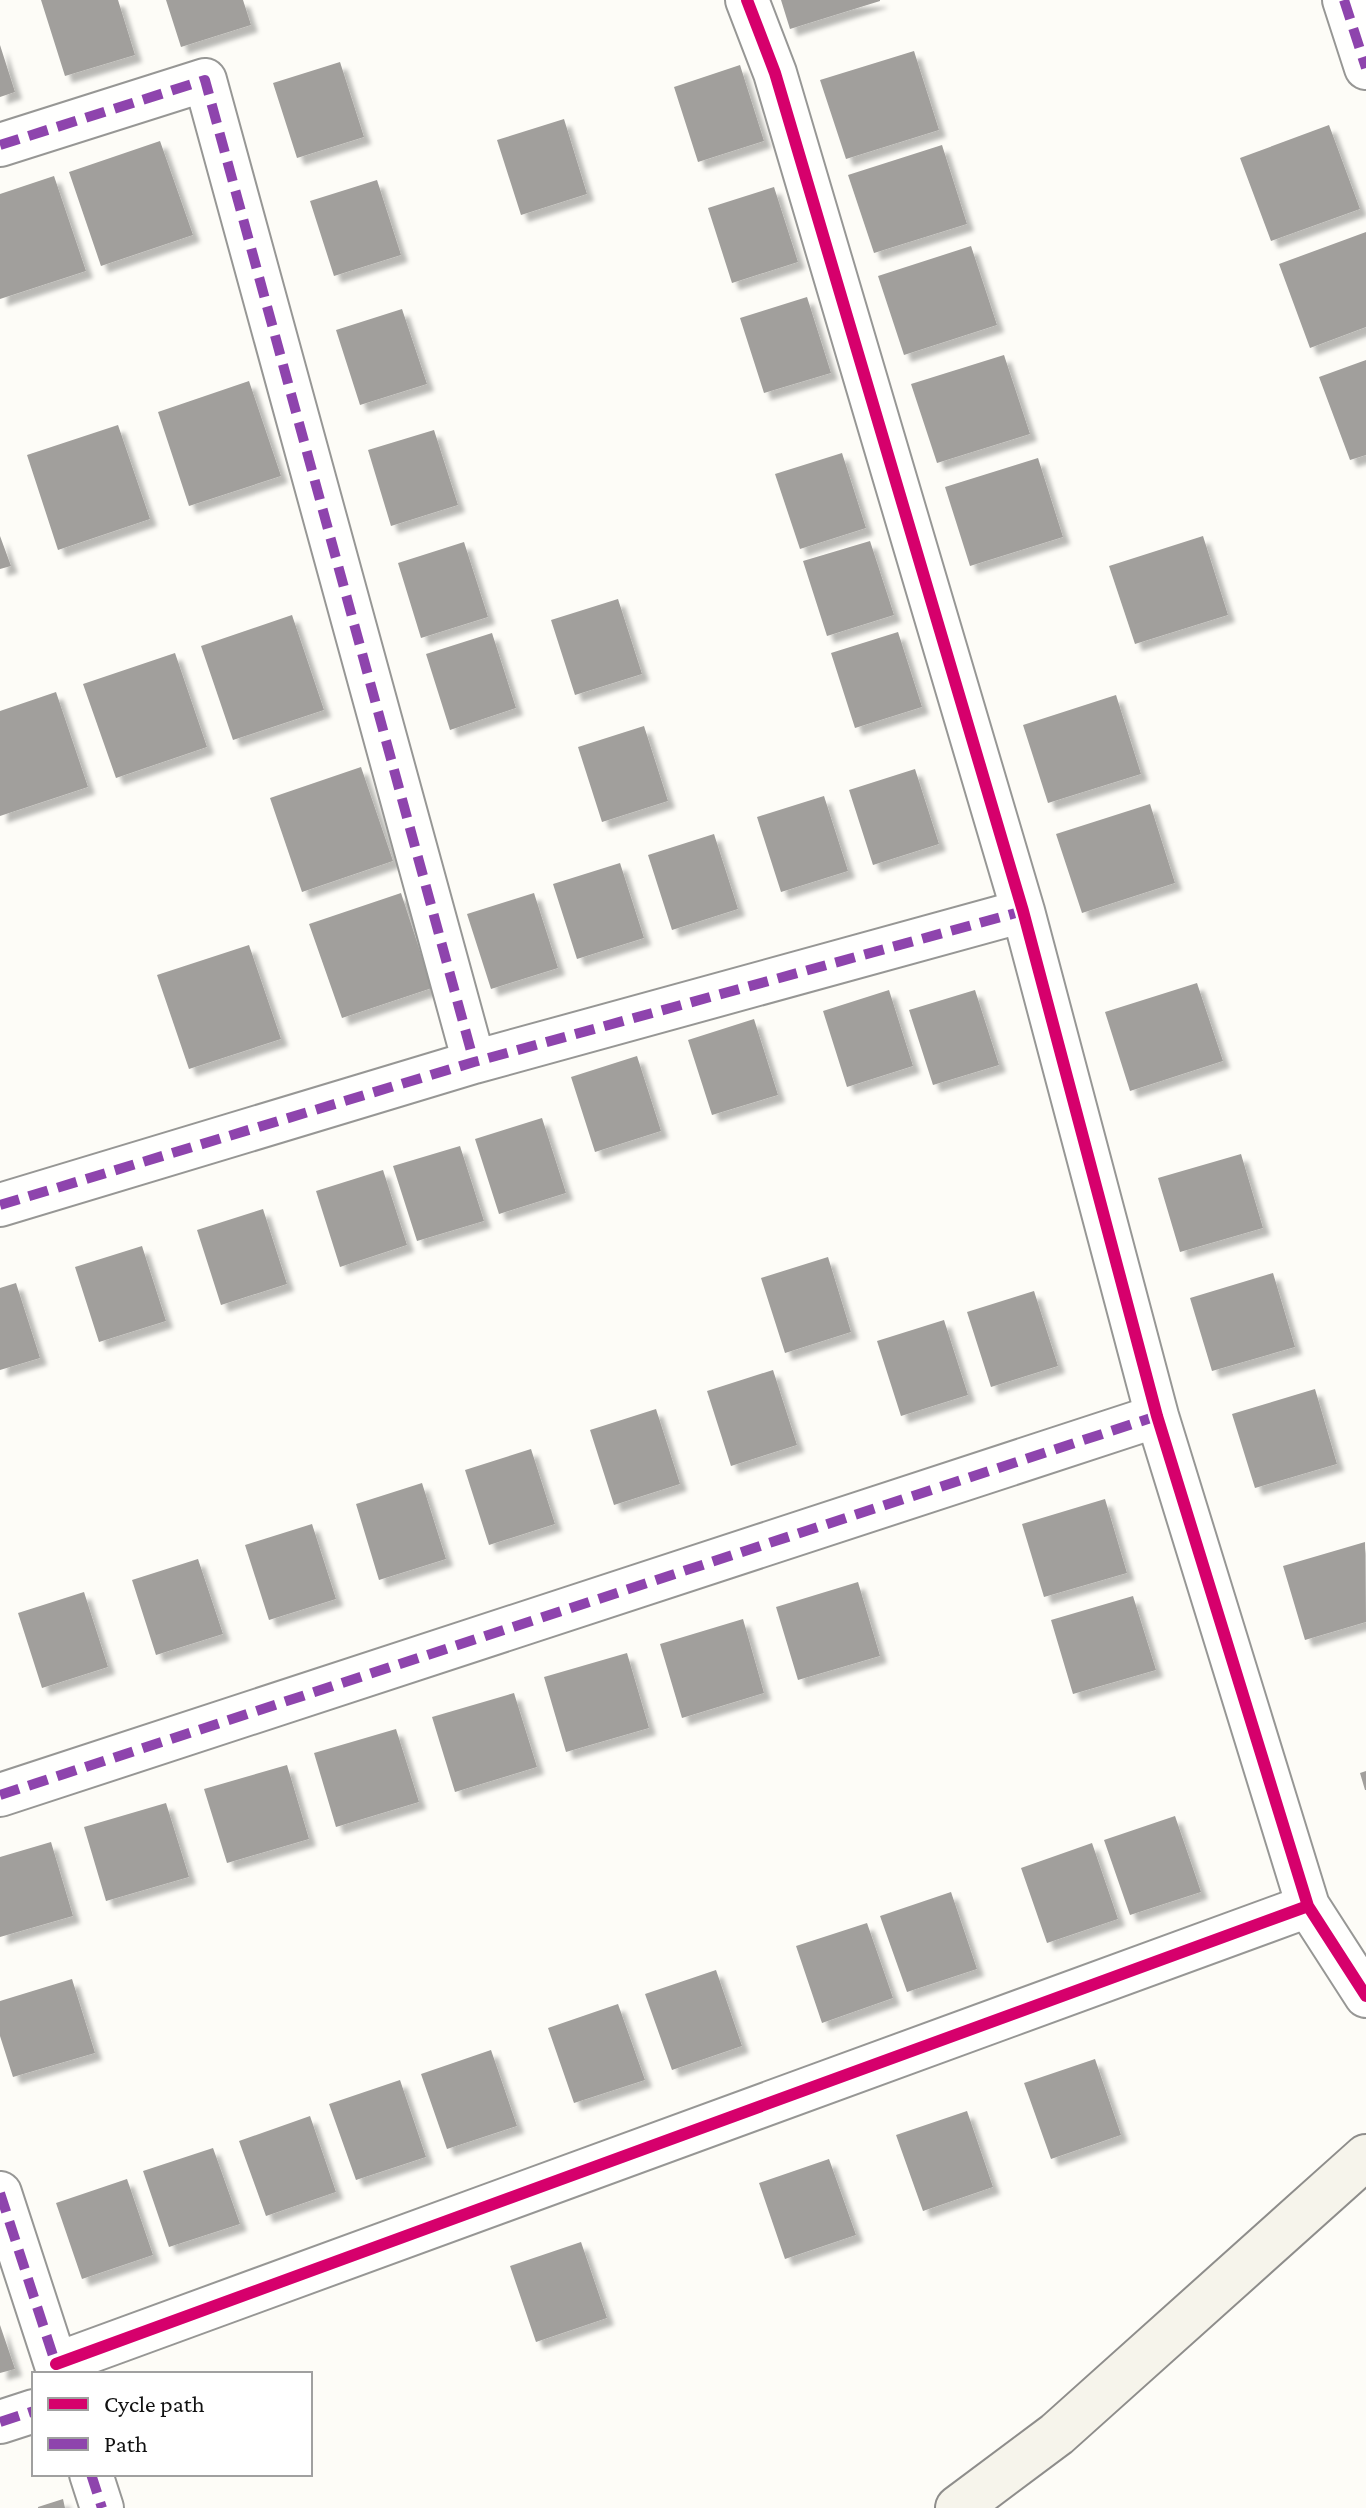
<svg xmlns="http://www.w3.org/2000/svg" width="1366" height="2508" viewBox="0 0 1366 2508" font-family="'Crimson Pro',serif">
  <defs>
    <filter id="shadow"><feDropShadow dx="7" dy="7" stdDeviation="2" flood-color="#0004"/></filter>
  </defs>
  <rect width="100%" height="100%" fill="#fdfcf7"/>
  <path fill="#a19f9c" filter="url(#shadow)" d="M41 0H118L135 55 65 76Z
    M166 0H243L251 25 181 47Z
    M781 0H880V1L790 29Z
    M0 45 15 92 0 97Z
    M914 51 939 130 846 159 820 80Z
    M340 62 364 137 297 158 273 83Z
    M740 65 764 141 698 162 674 87Z
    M564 119 587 194 521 215 497 140Z
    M1329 125 1360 209 1271 241 1240 158Z
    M160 141 193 235 101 266 69 172Z
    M942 145 967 224 874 253 848 175Z
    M54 176 86 271 0 299V194Z
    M377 180 401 255 334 276 310 201Z
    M774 187 798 262 732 283 708 208Z
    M1366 232V327L1310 348 1279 264Z
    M971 246 997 325 904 355 878 276Z
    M807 297 831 373 764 393 740 318Z
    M402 309 427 384 360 405 336 330Z
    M1004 355 1030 434 937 463 911 384Z
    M1366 360V455L1350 460 1319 377Z
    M249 381 281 476 189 506 158 412Z
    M118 425 150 519 58 550 27 455Z
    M434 430 458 505 391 526 368 450Z
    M842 453 866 528 800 549 775 474Z
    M1038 458 1063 537 970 566 945 487Z
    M0 536 11 566 0 569Z
    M1203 536 1228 615 1135 644 1109 566Z
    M870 541 894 615 827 636 803 561Z
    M464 542 488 617 421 638 398 563Z
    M618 599 642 674 575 695 551 620Z
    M292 615 324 710 233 740 201 646Z
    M898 632 922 707 855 728 831 653Z
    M492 633 516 708 450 730 426 654Z
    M175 653 207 747 116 778 83 684Z
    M56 692 88 787 0 816V711Z
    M1116 695 1141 774 1048 803 1023 725Z
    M644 726 668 801 602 822 578 747Z
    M361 767 393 861 302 892 270 798Z
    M915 769 939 844 873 865 849 790Z
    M824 796 848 871 781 892 757 817Z
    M1150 804 1175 883 1082 913 1056 834Z
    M714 834 738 909 672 930 648 855Z
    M620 863 644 938 577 959 553 884Z
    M401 893 432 988 342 1018 309 924Z
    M534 893 558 968 491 989 467 914Z
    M249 945 281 1039 189 1069 157 975Z
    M1197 983 1223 1061 1130 1091 1105 1012Z
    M889 990 913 1066 847 1087 823 1011Z
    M975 990 999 1065 933 1085 909 1010Z
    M754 1019 778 1095 712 1115 688 1040Z
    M637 1056 661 1131 595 1152 571 1077Z
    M542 1118 566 1193 499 1214 475 1139Z
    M460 1146 484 1221 417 1241 393 1166Z
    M1241 1154 1263 1228 1180 1252 1158 1178Z
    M383 1170 407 1245 340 1267 316 1191Z
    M263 1209 287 1284 221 1305 197 1230Z
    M142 1246 166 1321 99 1342 75 1267Z
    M828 1257 851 1332 785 1353 761 1278Z
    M1273 1273 1295 1347 1212 1371 1190 1298Z
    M16 1283 40 1358 0 1370V1288Z
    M1034 1291 1058 1366 991 1387 967 1312Z
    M944 1320 968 1395 901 1416 877 1341Z
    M773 1370 797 1445 731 1466 707 1391Z
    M1315 1389 1337 1464 1255 1488 1232 1414Z
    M656 1409 680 1484 614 1505 590 1430Z
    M531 1449 555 1524 489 1545 465 1470Z
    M422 1483 446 1559 379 1580 356 1504Z
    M1105 1499 1127 1573 1044 1597 1022 1524Z
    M312 1524 336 1599 269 1620 245 1545Z
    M1365 1542 1366 1622 1305 1640 1283 1566Z
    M198 1559 223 1634 156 1655 132 1580Z
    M858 1582 880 1656 798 1680 776 1607Z
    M84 1592 108 1667 42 1688 18 1613Z
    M1133 1596 1156 1670 1073 1694 1051 1620Z
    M743 1619 764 1693 682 1718 660 1644Z
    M627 1653 649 1728 566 1752 544 1677Z
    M514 1693 537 1767 455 1792 432 1717Z
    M396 1729 419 1802 336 1827 314 1753Z
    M287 1765 309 1839 227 1863 204 1789Z
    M1366 1771V1790H1365L1360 1773Z
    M166 1803 189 1877 106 1901 84 1827Z
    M1175 1816 1201 1892 1130 1915 1104 1840Z
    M51 1842 73 1916 0 1937V1857Z
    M1092 1843 1118 1919 1047 1943 1021 1868Z
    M951 1892 977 1969 907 1992 880 1916Z
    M867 1923 893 1998 822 2023 796 1946Z
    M716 1970 742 2046 672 2070 645 1994Z
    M72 1979 95 2053 13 2077 0 2036V2001Z
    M618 2004 645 2080 574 2103 548 2028Z
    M491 2050 517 2126 447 2149 421 2074Z
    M1095 2059 1121 2135 1051 2159 1024 2083Z
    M400 2080 426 2157 356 2180 329 2104Z
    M967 2111 993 2187 923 2211 896 2135Z
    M310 2116 336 2192 266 2216 239 2141Z
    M213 2148 240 2224 169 2247 143 2171Z
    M829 2159 856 2235 785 2259 759 2183Z
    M127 2179 153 2255 82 2279 56 2203Z
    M581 2242 607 2318 536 2342 510 2266Z
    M0 2325 15 2369 0 2373Z
    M63 2499 65 2508H38V2507Z"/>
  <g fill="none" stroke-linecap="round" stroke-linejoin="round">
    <defs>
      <path id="street" d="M747 0 775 73 1023 911 1157 1416 1308 1906 1366 1996
        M1344 0 1366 68
        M0 145 205 80 474 1062
        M0 1205 474 1062 1023 911
        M0 1795 1157 1416
        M0 2193 59 2374
        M56 2364 1308 1906
        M0 2422 34 2411
        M91 2474 102 2508"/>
      <path id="secondary" d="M958 2508 1057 2434 1366 2157"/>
    </defs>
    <use href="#street" stroke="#979795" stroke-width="46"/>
    <use href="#secondary" stroke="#8e8d8b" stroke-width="48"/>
    <use href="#street" stroke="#fffffe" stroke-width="42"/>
    <use href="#secondary" stroke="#f6f4eb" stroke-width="44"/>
    <path stroke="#8e44ad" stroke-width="10" stroke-dasharray="20 10" stroke-linecap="butt" d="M1344 0 1366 68
      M0 145 205 80 474 1062
      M0 1205 474 1062 1023 911
      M0 1795 1157 1416
      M0 2193 57 2368
      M0 2422 34 2411
      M91 2474 102 2508"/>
    <defs>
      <path id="cycleway" d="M747 0 775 73 1023 911 1157 1416 1308 1906 1366 1996
        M56 2364 1308 1906"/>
    </defs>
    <use href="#cycleway" stroke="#fff" stroke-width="17"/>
    <use href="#cycleway" stroke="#d6006c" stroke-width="12"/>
  </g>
  <rect x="32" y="2372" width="280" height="104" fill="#ffffff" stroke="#a0a0a0" stroke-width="2"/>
  <rect x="48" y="2398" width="40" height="12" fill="#d6006c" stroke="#a0a0a0" stroke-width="2"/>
  <text x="104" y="2412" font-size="24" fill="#111111">Cycle path</text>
  <rect x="48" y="2438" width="40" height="12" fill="#8e44ad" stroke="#a0a0a0" stroke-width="2"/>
  <text x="104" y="2452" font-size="24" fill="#111111">Path</text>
</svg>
